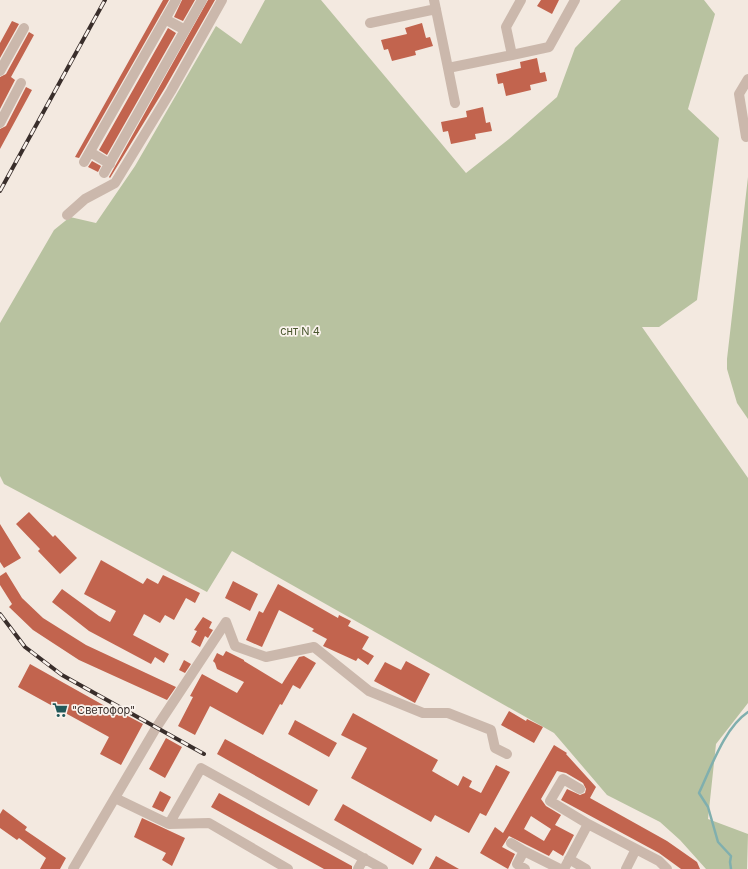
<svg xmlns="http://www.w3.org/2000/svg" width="748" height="869" viewBox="0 0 748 869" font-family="Inter,sans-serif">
  <rect width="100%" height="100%" fill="#f3e9e0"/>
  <path fill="#b8c2a0" d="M265 0H321L466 173 509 139 557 97 575 48 621 0H704L715 14 688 109 719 138 697 300 659 327H642L748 478V703L716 744 708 819 748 834 747 869H706L680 840 660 822 607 795 554 733 232 551 207 592 4 484 0 476V323L54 230 70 217 96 223 135 166 216 26 241 44Z
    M748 177V419L737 403 727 369V359Z"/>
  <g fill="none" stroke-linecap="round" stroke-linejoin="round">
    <path stroke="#80afae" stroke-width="2.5" d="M731 869 730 862 731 856 718 842 708 807 699 793C711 768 724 728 748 712"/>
  </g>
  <path fill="#c2644e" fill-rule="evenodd" d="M163 0H169L79 158 75 157Z
    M182 0H195L183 21 174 17Z
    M208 0H215L165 88 110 178 109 177Z
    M541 0H559L552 14 537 6Z
    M12 21 19 24 0 58V43Z
    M422 23 426 38 430 37 433 46 415 51 416 55 392 61 388 49 384 50 381 40 407 34 405 28Z
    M168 28 176 33 107 155 99 150Z
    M29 32 34 35 11 77 15 80 0 109V77L6 74Z
    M537 58 540 73 545 72 547 81 530 85 531 90 506 96 503 83 498 84 496 74 521 68 520 62Z
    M26 87 32 90 0 149V129L6 126Z
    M483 107 486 123 490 122 492 131 475 134 476 139 451 144 448 131 443 132 441 122 467 117 466 111Z
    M92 161 101 166 98 172 88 167Z
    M29 512 53 537 55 535 77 558 60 574 38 551 40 549 16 524Z
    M0 524 21 558 4 568 0 562Z
    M101 560 143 584 147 578 158 584 163 575 200 593 195 603 186 598 174 620 165 615 160 623 144 614 133 635 169 654 164 663 155 657 151 664 89 631 52 602 62 589 99 616 110 622 116 611 84 594Z
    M6 572 22 598 43 618 86 645 176 687 167 700 79 660 33 630 9 607 12 604 0 585V576Z
    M233 581 258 594 250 611 225 598Z
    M278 584 338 618 339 615 351 621 348 626 369 637 362 649 374 656 368 665 358 658 356 661 323 646 327 639 312 631 314 629 279 610 262 647 246 640 259 611 263 613Z
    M203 617 212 622 209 628 213 630 208 638 205 636 200 647 191 642 197 631 194 630Z
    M226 651 244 660V661L282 684 299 657 304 656 316 663 300 689 293 685 282 705 280 704 263 735 210 706 195 735 178 726 193 697 190 696 202 674 237 693 244 682 217 669 215 663 213 661 217 653 223 656Z
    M184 660 191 664 185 673 179 670Z
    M406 661 430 674 415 703 374 681 385 662 401 670Z
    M30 664 121 715 122 713 143 724 121 765 100 754 109 737 18 687Z
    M509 711 526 721 527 719 543 727 534 743 501 725Z
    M353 713 438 760 432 771 458 786 463 776 472 781 469 787 481 793 496 765 510 772 486 816 480 813 469 833 435 815 431 822 351 778 367 748 341 735Z
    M295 720 337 743 329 757 288 734Z
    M166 738 182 747 165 778 149 769Z
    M225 739 318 790 309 806 217 754Z
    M554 745 567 753 566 754 596 787 590 798 667 841 697 862 700 869H681L659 853 561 800 567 789 580 795 585 793 586 789 583 783 566 773 557 771 541 799 546 806 561 815 555 825 574 835 563 856 553 850 549 856 509 836 502 847 515 854 508 869 480 853 495 827 503 833ZM531 816 551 829 544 841 524 829Z
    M160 791 171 797 163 812 152 807Z
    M219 793 352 866V869H324L211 807Z
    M343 804 422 849 413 865 334 820Z
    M3 809 27 827 25 830 66 858 60 869H40L46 858 19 838 17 840 0 828V814Z
    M142 818 185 838 172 866 162 860 166 853 134 837Z
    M436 856 459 869H429Z"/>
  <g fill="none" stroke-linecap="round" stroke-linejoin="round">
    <path stroke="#cbb8ac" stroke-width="10" d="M434 0 448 68 512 55
      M521 0 506 27 512 55 549 47 575 0
      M165 19 185 30
      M370 23 436 9
      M448 68 455 103
      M0 71 24 28
      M748 79 739 94 746 137 748 136
      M0 123 21 83
      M90 152 110 164
      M84 162 176 0
      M104 173 202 0
      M67 215 85 199 115 183 171 91 222 0
      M226 622 235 646 266 657 314 647 369 691 423 713H448L491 730 495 748 507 754
      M580 789 563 779 550 801 588 824
      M115 798 169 824 209 823 288 869
      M169 824 201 768 383 869
      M511 843 524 851 517 864 525 869
      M524 851 560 869
      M569 859 586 869
      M73 869 156 728 226 622
      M358 869 364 858
      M564 869 588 824 659 861 667 869
      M626 869 636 849"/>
    <defs>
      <path id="rail" d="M0 191 105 0
        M0 614 25 647 62 675 204 754"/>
    </defs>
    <use href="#rail" stroke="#392e2b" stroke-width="4"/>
    <use href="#rail" stroke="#faf3ed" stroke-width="2.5" stroke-dasharray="8" stroke-linecap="butt"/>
  </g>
  <defs>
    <symbol id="supermarket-bare" viewBox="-9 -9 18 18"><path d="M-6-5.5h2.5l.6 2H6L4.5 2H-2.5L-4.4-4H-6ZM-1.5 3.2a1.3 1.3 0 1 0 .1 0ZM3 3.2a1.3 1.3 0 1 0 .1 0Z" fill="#21595a" stroke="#faf3ed" stroke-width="2.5" paint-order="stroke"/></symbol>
  </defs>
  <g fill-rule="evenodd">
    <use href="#supermarket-bare" x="49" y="699" width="22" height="22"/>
  </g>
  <g text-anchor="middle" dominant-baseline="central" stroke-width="3.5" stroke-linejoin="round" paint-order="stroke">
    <g font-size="11" fill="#4a572f" stroke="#faf3ed">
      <text x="300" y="331">снт N 4</text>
    </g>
    <g font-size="11" fill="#392e2b" stroke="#faf3ed" text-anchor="start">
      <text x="72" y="710">"Светофор"</text>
    </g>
  </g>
</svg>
